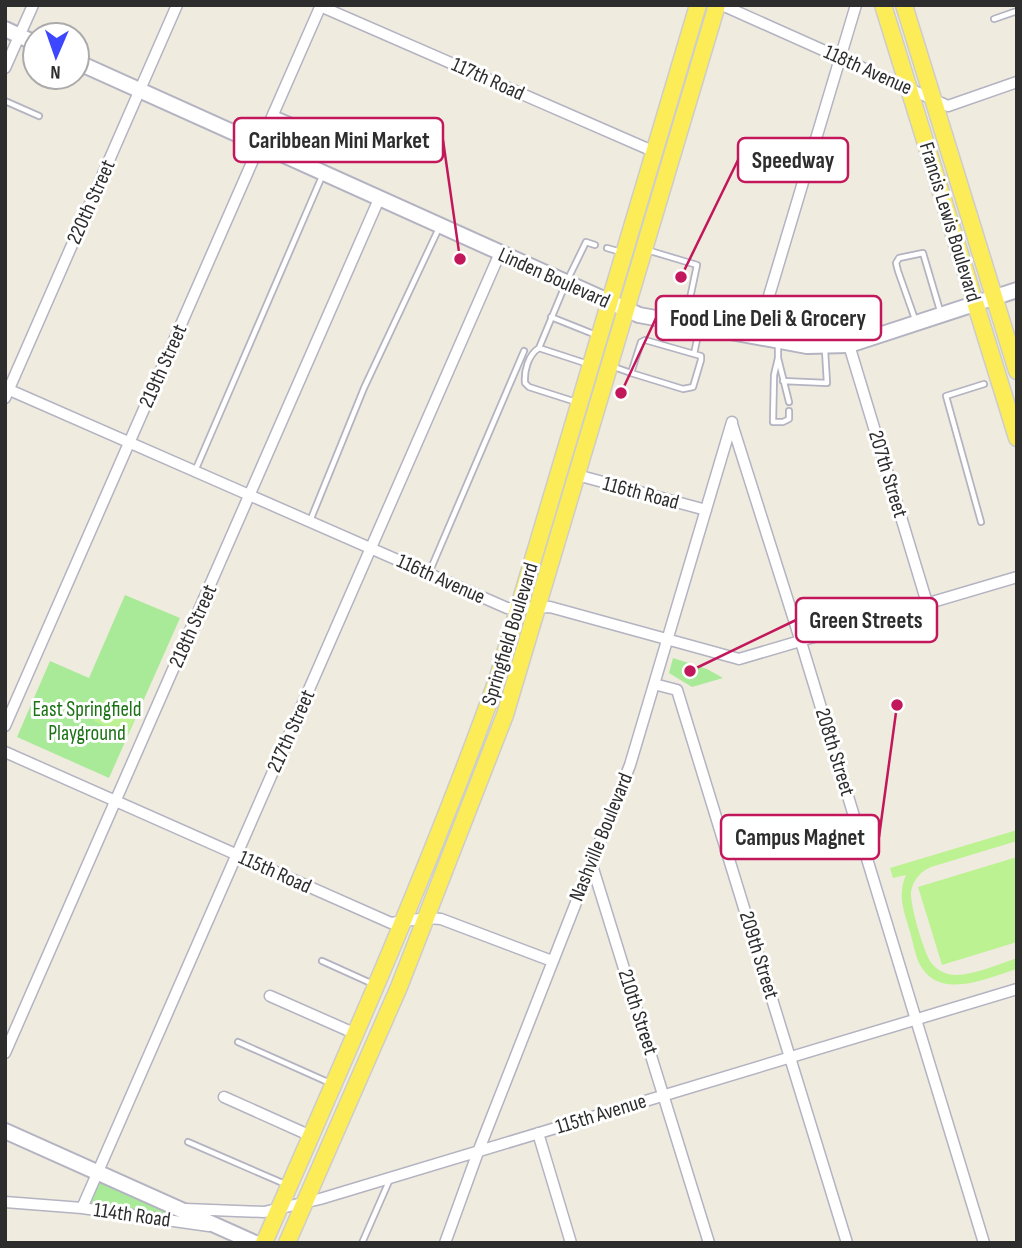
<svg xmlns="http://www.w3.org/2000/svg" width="1022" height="1248" viewBox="0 0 1022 1248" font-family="'Sofia Sans Condensed',sans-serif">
  <rect width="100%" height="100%" fill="#f0ebdf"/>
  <path fill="#a9ea98" d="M125 595 180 618 109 778 17 737 50 661 89 678Z
    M673 658 707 669 723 678 692 687 669 673Z
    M98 1177 191 1219 87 1204Z"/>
  <path fill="#bdf293" d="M104 699 137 713 127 735 94 721Z
    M1017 830V841L931 867C920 872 913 880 911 892 910 905 923 949 930 961 934 967 940 972 948 974 965 979 999 964 1017 958V969C986 978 939 1002 919 963 915 954 913 942 910 932 904 912 897 895 906 875L893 878 890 868Z
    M1017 857V942L942 965 918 887Z"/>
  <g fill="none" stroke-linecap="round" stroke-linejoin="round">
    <defs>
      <path id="lane" d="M994 19 1017 11
        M5 101 39 116
        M273 113 311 129
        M607 248 621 252
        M647 250 697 265 685 322
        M551 317 596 335
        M916 322 898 271 896 263 899 258 923 253 941 314
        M778 345V358L789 402
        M539 348 588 364
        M694 354 701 356V360L693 387 683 389 631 373 641 342 645 340 694 354 699 330
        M778 358 774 375 773 422H783L789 419V411
        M614 367 631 373
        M783 381 827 383 825 350
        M576 402 529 387 525 383C524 371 528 355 539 348L566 283 586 242 595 245
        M195 471 323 174
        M310 521 364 388 439 228
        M981 522 946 396 984 384
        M429 573 524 351
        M322 961 373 984
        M238 1042 330 1083
        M188 1142 285 1184
        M362 1243 390 1179"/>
      <path id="street" d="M722 5 948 106 1017 82
        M320 6 655 152
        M5 68 33 5
        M757 336 856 5
        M849 345 927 603
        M5 388 507 608 550 607 739 659 1017 577
        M5 398 177 5
        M732 424 801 642 984 1243
        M577 475 706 510
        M654 684 677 690 847 1243
        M5 726 321 5
        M5 752 391 923 427 918 441 919 552 961
        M591 862 709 1243
        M270 996 356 1034
        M5 1053 379 199
        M224 1097 311 1136
        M538 1133 571 1243
        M5 1202 82 1208 209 1226
        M82 1208 500 253
        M185 1209 264 1212 320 1199 1017 989
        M445 1243 478 1152 630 765 732 422"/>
      <path id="secondary" d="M5 29 35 43
        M77 62 639 315 807 346 849 345 1017 290
        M5 1131 255 1243"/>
      <path id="primary" d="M883 5 1017 438
        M904 5 1017 371
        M264 1243C346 1056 429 870 498 677L698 5
        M287 1243 399 987 505 715 717 5"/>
    </defs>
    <use href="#lane" stroke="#b3b3c2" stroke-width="8"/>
    <use href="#street" stroke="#b3b3c2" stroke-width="13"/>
    <use href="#secondary" stroke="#b3b3c2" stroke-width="18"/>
    <use href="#primary" stroke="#cdcdcd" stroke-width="19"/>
    <use href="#lane" stroke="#fff" stroke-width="4.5"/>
    <use href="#street" stroke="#fff" stroke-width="10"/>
    <use href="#secondary" stroke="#fff" stroke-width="14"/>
    <use href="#primary" stroke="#fcec58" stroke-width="16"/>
  </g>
  <g text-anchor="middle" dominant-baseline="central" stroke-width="6" stroke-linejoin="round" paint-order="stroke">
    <g font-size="21" fill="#2d2d2d" stroke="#fff">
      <text transform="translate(868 70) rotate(24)">118th Avenue</text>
      <text transform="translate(488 79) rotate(24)">117th Road</text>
      <text transform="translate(91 202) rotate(-66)">220th Street</text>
      <text transform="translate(950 222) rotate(73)">Francis Lewis Boulevard</text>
      <text transform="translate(554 278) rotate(24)">Linden Boulevard</text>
      <text transform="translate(163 366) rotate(-66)">219th Street</text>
      <text transform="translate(888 474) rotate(73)">207th Street</text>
      <text transform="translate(641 493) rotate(15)">116th Road</text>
      <text transform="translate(441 579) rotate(24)">116th Avenue</text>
      <text transform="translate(193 626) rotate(-66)">218th Street</text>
      <text transform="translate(510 634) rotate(-73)">Springfield Boulevard</text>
      <text transform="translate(291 731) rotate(-66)">217th Street</text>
      <text transform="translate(835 752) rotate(73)">208th Street</text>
      <text transform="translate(601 837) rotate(-68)">Nashville Boulevard</text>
      <text transform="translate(275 872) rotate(24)">115th Road</text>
      <text transform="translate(759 955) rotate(73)">209th Street</text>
      <text transform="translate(638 1012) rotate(72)">210th Street</text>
      <text transform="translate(601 1114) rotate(-17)">115th Avenue</text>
      <text transform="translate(132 1215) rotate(8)">114th Road</text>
    </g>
    <g font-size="21" fill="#1c7315" stroke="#fff">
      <text x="87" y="709">East Springfield<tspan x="87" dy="24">Playground</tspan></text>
    </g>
  </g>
  <path fill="none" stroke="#c2185b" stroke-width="2.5" d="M460 259L443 140M681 277L738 160M621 393L656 318M690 671L796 620M897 705L879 837"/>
  <g fill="#c2185b" stroke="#fff" stroke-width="2.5">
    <circle cx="460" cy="259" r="7"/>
    <circle cx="681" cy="277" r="7"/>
    <circle cx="621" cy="393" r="7"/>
    <circle cx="690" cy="671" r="7"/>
    <circle cx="897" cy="705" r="7"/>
  </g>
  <g fill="#fff" stroke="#c2185b" stroke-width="2.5">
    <rect x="234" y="118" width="209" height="44" rx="7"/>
    <rect x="738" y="138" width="110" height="44" rx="7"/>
    <rect x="656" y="296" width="225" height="44" rx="7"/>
    <rect x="796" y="598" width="141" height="44" rx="7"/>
    <rect x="721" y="815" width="158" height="44" rx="7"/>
  </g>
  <g font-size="23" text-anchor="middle" font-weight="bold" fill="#2d2d2d">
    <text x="339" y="148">Caribbean Mini Market</text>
    <text x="793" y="168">Speedway</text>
    <text x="768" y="326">Food Line Deli &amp; Grocery</text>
    <text x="866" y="628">Green Streets</text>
    <text x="800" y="845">Campus Magnet</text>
  </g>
  <rect width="1022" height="1248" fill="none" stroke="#2d2d2d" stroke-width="14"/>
  <g transform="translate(56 56) rotate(182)"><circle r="33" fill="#ffffff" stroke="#ababab" stroke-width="2"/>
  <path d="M0-5L12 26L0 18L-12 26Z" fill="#3d47ff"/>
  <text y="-10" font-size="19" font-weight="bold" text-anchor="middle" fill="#2d2d2d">N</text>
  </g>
</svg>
